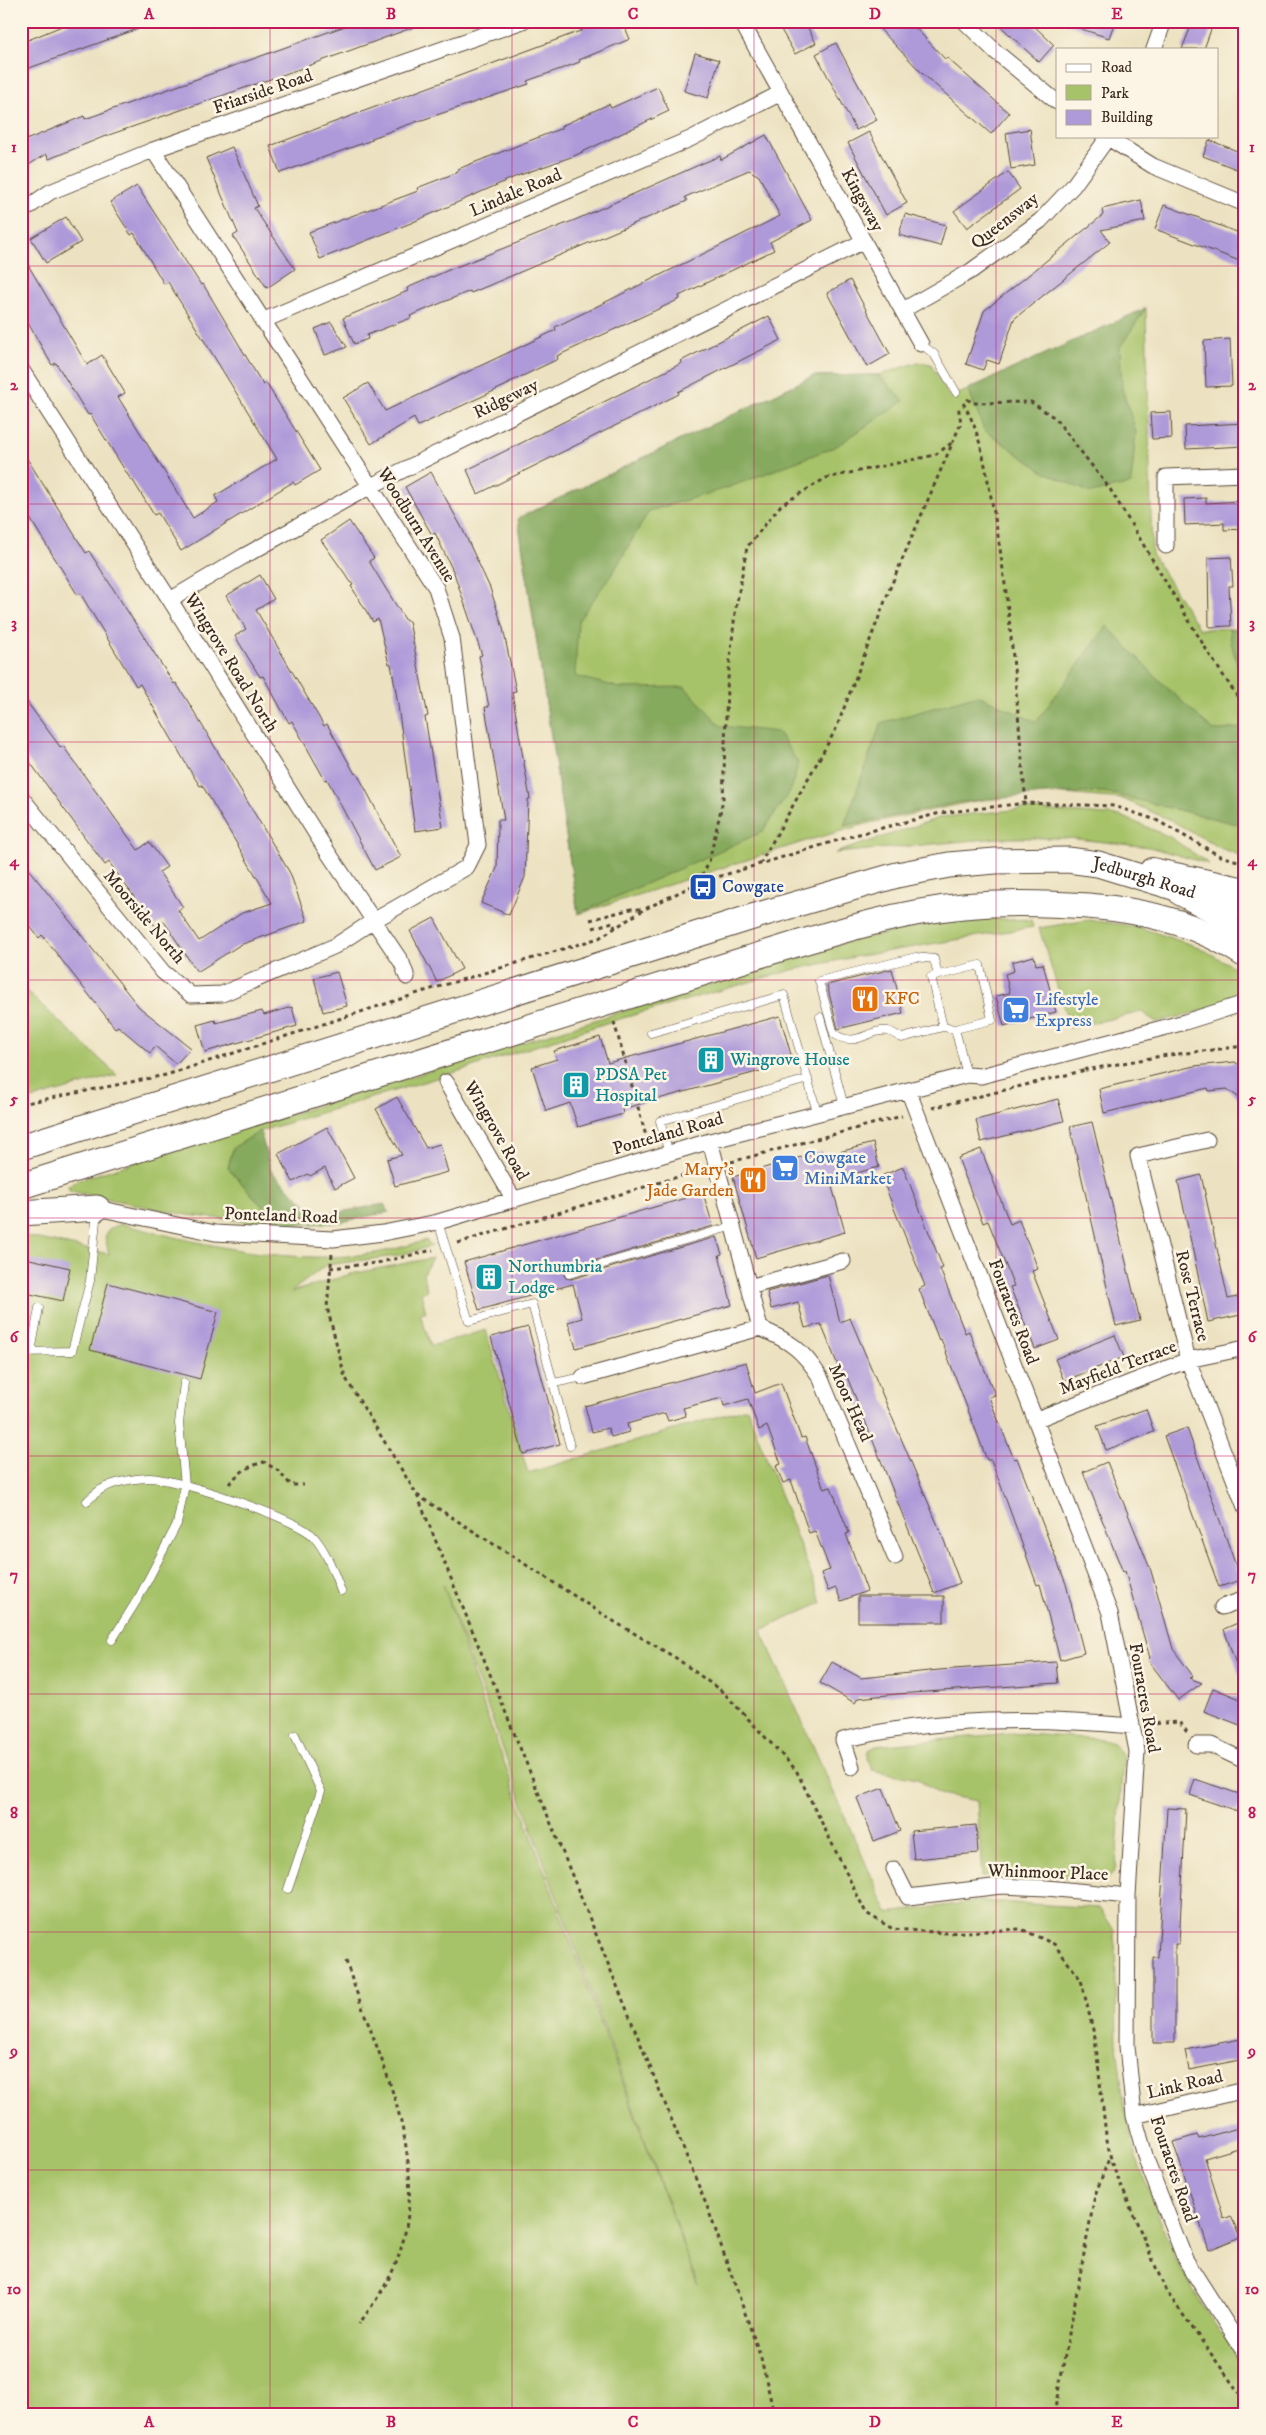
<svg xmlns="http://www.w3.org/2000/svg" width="1266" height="2435" viewBox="0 0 1266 2435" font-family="'IM FELL DW Pica',serif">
  <rect width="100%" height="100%" fill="#fcf5e5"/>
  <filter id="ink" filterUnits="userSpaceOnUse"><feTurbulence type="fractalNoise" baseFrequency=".02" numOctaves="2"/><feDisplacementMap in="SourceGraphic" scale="10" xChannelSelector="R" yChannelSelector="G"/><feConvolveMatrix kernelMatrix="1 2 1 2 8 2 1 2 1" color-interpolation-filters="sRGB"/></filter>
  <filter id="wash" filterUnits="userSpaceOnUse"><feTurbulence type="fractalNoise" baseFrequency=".0096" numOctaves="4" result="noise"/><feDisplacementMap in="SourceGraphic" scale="20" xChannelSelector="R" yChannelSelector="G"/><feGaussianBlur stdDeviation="1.12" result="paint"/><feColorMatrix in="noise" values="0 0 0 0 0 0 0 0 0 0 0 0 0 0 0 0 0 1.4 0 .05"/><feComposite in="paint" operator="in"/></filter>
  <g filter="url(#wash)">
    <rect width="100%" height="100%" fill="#ece2c1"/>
    <path fill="#a7c369" stroke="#717644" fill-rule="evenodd" d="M1146 308 1152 554 1199 629 1245 628V857L1220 848 1172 821 1123 799 1040 792 1005 795 870 823 806 841 578 914 518 518 813 376 879 375 918 362 931 364 950 398Z
      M1024 809 1121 816 1170 837 1209 864 1149 847 1068 838H998L835 853 942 817Z
      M974 918 1031 920 1033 927 854 957 792 970 609 1022 453 1073 261 1131 233 1148 228 1168 279 1225 187 1215 70 1191 68 1186 75 1181 853 940 927 925Z
      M1089 920 1138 927 1199 947 1239 970 1245 979 1244 989C1221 1009 1185 1015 1156 1022L1142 1012 1070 1028 1039 928Z
      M21 986 117 1075 21 1102Z
      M121 1224C198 1243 279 1264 359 1255 382 1253 404 1247 426 1240L432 1246 396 1256 326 1265 291 1292 351 1274 432 1258 423 1274 427 1290 421 1293 426 1312 420 1313 431 1346 486 1330 528 1473 747 1408 822 1603 761 1630 888 1913 981 1901 1099 1908 1115 1931 1117 2045 1125 2112 1138 2162 1176 2261 1206 2312 1245 2369V2414H21V1235L109 1254 105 1237 109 1229ZM443 1584 697 2283V2284L485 1710Z
      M1010 1733 1101 1739 1115 1744 1123 1758 1116 1868 1110 1877 1100 1882 1045 1875 982 1876 977 1801 939 1794 917 1779 872 1770 868 1758 869 1750 876 1746Z"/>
    <path fill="#85a95d" stroke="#606a3e" d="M1146 308 1120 347 1122 389 1136 431 1131 484 1091 493 1044 472 984 430 968 389Z
      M879 375 904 401 835 447 727 488 649 511 614 571 578 621 575 676 621 688 685 687 721 726 778 732 798 763 791 790 762 832 578 914 518 518 813 376Z
      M1107 626 1160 681 1214 731 1245 727V826L1104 792 1046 794 961 802 844 826 881 723 978 695 1036 722Z
      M1245 628V693L1231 642 1229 629Z
      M260 1131 271 1171 318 1216 384 1204 389 1212 336 1223 279 1225 228 1168 233 1148Z"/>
    <g id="blocks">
      <path fill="#ae99d9" d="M74 21H153L154 23 21 71V43Z
        M359 21 425 23 305 67 103 137 49 159 46 154 21 170V142L84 116 85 119Z
        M597 21H622L630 39 579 60 580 62 527 81 529 84 404 126 372 138V140L280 173 270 146 583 30 582 28Z
        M776 21H804L816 43 795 54Z
        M872 21H909L945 59 947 58 1009 113 991 134 924 75Z
        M995 21H1029L1054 45 1039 62Z
        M1066 21H1115L1109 38 1066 24Z
        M1193 21H1214L1204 49H1182Z
        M836 43 877 120 856 130 816 54Z
        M695 53 719 60 708 98 684 91Z
        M658 87 669 111 574 156 517 176 411 223 320 259 309 232 418 191 417 188 458 172V169L562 128 561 126 609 104 611 108Z
        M1030 129 1035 165 1011 169 1006 133Z
        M869 132 907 203 886 215 848 143Z
        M766 135 812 220 770 242 774 250 679 296 680 299 557 356 558 359 508 383 509 384 418 426 414 418 371 444 343 398 368 383 385 411 556 330 555 327 780 216 759 176 749 170 685 197 687 201 471 293 470 291 410 316 411 318 367 335 368 339 354 344 343 318 408 291 407 288 451 269 575 220 701 164 720 156 721 160Z
        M1209 140 1245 154 1239 170 1203 156Z
        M232 147 258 206 254 208 295 269 267 288 233 236 238 233 206 158Z
        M1008 172 1020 189 967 228 954 211Z
        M137 186 201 285 203 284 263 385 266 383 320 470 295 485 293 482 181 551 158 513 154 515 132 479 131 480 90 414 88 415 56 363 52 365 21 311V253L87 365 102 355 125 393 118 397 193 518 218 502 215 496 277 459 168 282 164 284 134 233 131 235 110 202Z
        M1141 200 1145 221 1101 230 1110 242 1014 319 999 364 987 360 983 370 966 364 984 311 1103 215 1102 209Z
        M1164 205 1245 235V263L1155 229Z
        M905 214 946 225 940 246 899 235Z
        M66 217 81 242 46 263 31 238Z
        M850 280 890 354 867 367 827 293Z
        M769 316 781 340 678 392 679 394 478 494 467 470 682 363 681 361Z
        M331 322 347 347 325 355 315 329Z
        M1230 339 1232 386 1206 387 1204 341Z
        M1171 412 1172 438 1152 439 1150 413Z
        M1245 423V446L1186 449 1185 426Z
        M21 449 86 553 89 551 174 684 176 683 187 700 290 873 307 921 240 945 197 972 163 920 155 926 109 862 105 865 21 750V694L61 748 63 746 138 850 149 842 167 867 159 872 183 907 178 910 199 941 242 913 272 903 202 785 200 786 189 769 140 684 136 686 80 593 77 594 21 504Z
        M431 472 462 528 490 588 503 628 516 691 512 692 530 799H528L525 877 509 915 481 903 497 868 498 820H504L485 707H489L479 656 482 655 454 573 435 533 432 535 405 487Z
        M1206 498V503L1242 501 1244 529 1224 530V523L1185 525 1184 499Z
        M349 521 374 558 369 561 386 589 406 621H409L428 716 425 717 443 827 415 831 397 698 391 664H389L378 619 373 622 351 586 353 585 321 540Z
        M1231 557 1233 586H1229L1231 626 1209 627 1208 558Z
        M260 575 274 599 256 610 324 726 327 724 355 774 357 773 401 857 375 870 327 779 325 780 292 721 289 723 263 676 260 677 235 636 246 629 226 596Z
        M21 860 139 1007 191 1048 176 1064 155 1046 150 1053 118 1026 115 1028 42 935 39 938 21 915Z
        M434 918 462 969 437 982 410 931Z
        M1034 956 1036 965 1043 964 1056 1012 1004 1026 996 996 1010 993 1005 974 1014 971 1012 962Z
        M892 969 903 1013 838 1029 827 985Z
        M337 972 347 1006 323 1012 314 978Z
        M292 1007 297 1026 205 1052 197 1025 215 1020 216 1023 262 1011 264 1015Z
        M780 1016 793 1062 622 1109 623 1114 578 1127 570 1103 546 1111 532 1067 557 1059 554 1051 600 1037 608 1063Z
        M1235 1062 1245 1069V1102L1227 1089 1209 1091 1208 1088 1104 1113 1099 1089 1194 1066Z
        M397 1097 426 1148 440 1144 448 1172 395 1186 387 1159 402 1155 376 1109Z
        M1058 1099 1064 1121 981 1142 976 1120Z
        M1092 1122 1140 1320 1116 1326 1070 1127Z
        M327 1127 354 1178 335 1188 325 1168 310 1176 308 1174 293 1182 278 1154Z
        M873 1143 879 1167 830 1180 845 1232 756 1258 733 1177 822 1151 824 1156Z
        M981 1149 1010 1224 1019 1220 1038 1269 1032 1271 1059 1340 1035 1349 1010 1287 1014 1286 988 1221 983 1223 958 1158Z
        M903 1167 943 1268 940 1269 965 1333 969 1331 995 1395 989 1397 996 1415 1014 1459 1017 1458 1066 1584 1084 1653 1060 1660 1040 1584 1037 1585 1000 1483 991 1460H987L941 1339 939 1340 919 1289 925 1286 881 1176Z
        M1201 1175 1228 1299 1245 1295V1314L1208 1322 1178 1181Z
        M703 1193 713 1226 567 1269 564 1275 566 1278 571 1279 716 1237 722 1254 719 1255 732 1305 576 1348 568 1322 582 1318 573 1284 479 1310 464 1262Z
        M21 1257 70 1268 63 1301 21 1292Z
        M828 1275 840 1322 850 1318 942 1535 960 1583 934 1593 859 1406 847 1377 843 1378 821 1324 805 1328 798 1302 771 1309 767 1292Z
        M108 1283 218 1312 200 1379 90 1350Z
        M528 1327 560 1444 523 1454 491 1337Z
        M1115 1335 1124 1357 1064 1381 1055 1359Z
        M746 1362 755 1393 781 1383 801 1438 805 1437 824 1489 831 1487 849 1533 846 1534 867 1591 841 1601 836 1588 828 1591 821 1573 830 1570 815 1531 809 1533 791 1480 783 1483 776 1466 781 1464 767 1426 759 1430 748 1399 724 1406 722 1398 683 1408 686 1416 668 1421 665 1413 627 1424 629 1432 611 1437 608 1428 592 1432 585 1406Z
        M1146 1409 1154 1432 1106 1450 1097 1426Z
        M1187 1428 1241 1580 1219 1587 1164 1436Z
        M1107 1462 1151 1571 1173 1649 1193 1676 1189 1678 1202 1683 1178 1700 1148 1660 1150 1658 1125 1571 1123 1572 1083 1472Z
        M858 1596H944V1622H858Z
        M1240 1622 1245 1634V1682H1242L1224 1629Z
        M832 1662 861 1678 939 1670 1056 1662 1058 1683 897 1694 858 1698 855 1703 820 1683Z
        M1213 1688 1245 1701V1727L1204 1711Z
        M1195 1779 1242 1795 1237 1811 1190 1795Z
        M883 1788 900 1831 874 1841 857 1798Z
        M1167 1808 1186 1809 1179 1944H1175V2043H1153V1957H1158Z
        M976 1825 978 1853 914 1859 911 1831Z
        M1245 2038V2059L1189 2070 1185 2050Z
        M1245 2126V2146L1205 2158 1224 2219 1231 2216 1240 2237 1209 2250 1173 2142 1197 2135 1199 2139Z"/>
    </g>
  </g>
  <g filter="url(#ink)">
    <use href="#blocks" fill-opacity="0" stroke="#564636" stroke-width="1"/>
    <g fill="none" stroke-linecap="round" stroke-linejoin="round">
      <defs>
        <path id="service" d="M921 344 934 354 956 392
          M938 975 934 959 916 957 819 981 834 1034C858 1049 868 1028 888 1031 892 1032 898 1036 902 1038L943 1027 955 1029 967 1075
          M820 1017 844 1106
          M943 1027 931 977 980 965 992 1020 955 1029
          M651 1033 784 995 817 1112
          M669 1154 660 1121 808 1079
          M438 1222 469 1321 532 1304 570 1446
          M569 1274 733 1226
          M21 1352 72 1351 90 1281 97 1210
          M31 1352 39 1308
          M554 1383 583 1377
          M87 1501C92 1497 96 1492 102 1489 113 1482 136 1478 150 1478 177 1479 297 1518 314 1537 327 1552 334 1573 341 1591
          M112 1640 139 1597 177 1524 185 1485 179 1423 184 1383
          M288 1889 321 1791 295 1735"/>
        <path id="minor" d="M741 21 921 344
          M964 21 996 52 1057 102
          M1154 49 1164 21
          M1105 136 1153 166 1245 204
          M21 212 50 192 153 150 523 21
          M903 310 971 271 1040 221 1073 186 1109 136
          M262 321 690 139 781 93
          M21 369 170 600 323 845 402 963 407 977
          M1166 546V477L1245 474
          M170 600 244 556 371 486 864 241
          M21 797 163 972 191 995 222 994 335 946 373 921 467 867 478 845 452 638 436 588 153 150
          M1178 897 1245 932
          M446 1082 514 1200
          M908 1090 1110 1613 1137 1751 1128 1896 1127 2046 1134 2116 1146 2159 1185 2259 1245 2353
          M1207 1140 1138 1156 1188 1360 1245 1507
          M710 1141 760 1328C791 1342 802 1349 820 1377L895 1557
          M97 1208 215 1233 333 1239 383 1233 438 1222 710 1141 967 1075 981 1076 1185 1022 1245 1003
          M749 1287 843 1261
          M583 1377 760 1328
          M1035 1420 1188 1360 1245 1348
          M1222 1607 1245 1599
          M1196 1745H1211L1245 1761
          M852 1767 843 1740C938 1717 1036 1717 1132 1726
          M894 1869 908 1897 1001 1886 1047 1888 1128 1896
          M1134 2116 1245 2090"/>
        <path id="primary" d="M1152 870 1245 890"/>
        <g id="trunk">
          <path id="s1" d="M21 1147 762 914 897 875 949 865 995 861 1068 860 1098 864 1245 909"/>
          <path d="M21 1186 747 959C817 938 890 913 963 906 1005 902 1046 903 1088 906 1142 910 1200 924 1245 955"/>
          <path d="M21 1213 97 1208"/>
        </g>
      </defs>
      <use href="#service" stroke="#564636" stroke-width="9"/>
      <use href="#minor" stroke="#564636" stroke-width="17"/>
      <use href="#primary" stroke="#564636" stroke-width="26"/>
      <use href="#trunk" stroke="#564636" stroke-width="27"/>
      <path stroke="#564636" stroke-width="3" stroke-dasharray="4 4" stroke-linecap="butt" d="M967 399 973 403 1031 402 1055 418 1110 489 1209 654 1245 708
        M963 403C980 431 985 465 991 497 1011 598 1016 701 1026 803
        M760 864 836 729 890 588 961 423 958 405
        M698 883 709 862 723 800 727 688 735 613 747 547 781 505 826 478 935 455 953 442
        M590 920 631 909H643
        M593 928 613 922 615 928
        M415 994 599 938 645 909 698 883 855 835 940 813 1026 803 1114 806 1156 820 1220 856 1245 863
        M614 1022 648 1143
        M1085 1068 1086 1070 1161 1056 1245 1046
        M21 1104 166 1075 413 995
        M932 1108 1086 1070
        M731 1162 902 1116
        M458 1243 701 1170
        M332 1254 327 1307 345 1377 417 1495 708 2209 761 2358 774 2414
        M330 1268 377 1263 433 1250
        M229 1484C239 1472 249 1466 264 1462L277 1470 291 1485H304
        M417 1495 615 1622 676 1658 724 1693 796 1770 866 1913 893 1929 947 1933 1021 1929 1054 1944 1081 1980 1095 2038 1106 2135 1112 2164 1166 2291 1245 2401
        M1148 1724 1179 1722 1187 1732
        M346 1961C376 2057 433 2151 399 2255 391 2280 374 2303 359 2324
        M1054 2414 1095 2195 1110 2156"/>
      <use href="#service" stroke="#fff" stroke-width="8"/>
      <use href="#minor" stroke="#fff" stroke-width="15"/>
      <use href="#primary" stroke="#fff" stroke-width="24"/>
      <use href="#trunk" stroke="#fff" stroke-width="25"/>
    </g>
  </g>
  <path fill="none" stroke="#c2185b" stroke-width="1" stroke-opacity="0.55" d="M270 21V2414M512 21V2414M754 21V2414M996 21V2414M21 266H1245M21 504H1245M21 742H1245M21 980H1245M21 1218H1245M21 1456H1245M21 1694H1245M21 1932H1245M21 2170H1245"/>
  <defs>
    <symbol id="bus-square" viewBox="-11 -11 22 22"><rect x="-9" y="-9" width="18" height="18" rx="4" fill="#1a4fb4" stroke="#fcf5e5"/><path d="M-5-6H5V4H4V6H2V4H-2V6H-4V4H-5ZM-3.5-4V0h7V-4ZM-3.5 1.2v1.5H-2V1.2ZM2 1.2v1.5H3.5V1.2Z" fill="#fff"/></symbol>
    <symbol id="restaurant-square" viewBox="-11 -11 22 22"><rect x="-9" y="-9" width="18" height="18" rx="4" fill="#e8710a" stroke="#fcf5e5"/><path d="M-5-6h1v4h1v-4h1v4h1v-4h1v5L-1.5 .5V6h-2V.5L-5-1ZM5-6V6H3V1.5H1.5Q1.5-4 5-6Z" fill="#fff"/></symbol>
    <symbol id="supermarket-square" viewBox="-11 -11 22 22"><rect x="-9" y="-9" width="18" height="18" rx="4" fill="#3f7fe0" stroke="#fcf5e5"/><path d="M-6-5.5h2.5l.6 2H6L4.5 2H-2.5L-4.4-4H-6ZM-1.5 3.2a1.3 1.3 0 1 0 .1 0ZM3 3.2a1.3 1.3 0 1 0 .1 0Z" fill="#fff"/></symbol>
    <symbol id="building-square" viewBox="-11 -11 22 22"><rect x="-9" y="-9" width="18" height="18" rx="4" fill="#0f9aa8" stroke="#fcf5e5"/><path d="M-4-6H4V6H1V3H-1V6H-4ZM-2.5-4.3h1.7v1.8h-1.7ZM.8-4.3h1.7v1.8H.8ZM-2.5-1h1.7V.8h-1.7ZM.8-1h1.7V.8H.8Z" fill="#fff"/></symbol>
  </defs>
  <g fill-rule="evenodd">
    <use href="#bus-square" x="687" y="871" width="32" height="32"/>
    <use href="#restaurant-square" x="849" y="983" width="32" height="32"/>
    <use href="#supermarket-square" x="1000" y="994" width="32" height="32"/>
    <use href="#building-square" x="695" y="1044" width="32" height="32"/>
    <use href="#building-square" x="560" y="1069" width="32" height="32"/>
    <use href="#supermarket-square" x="769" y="1152" width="32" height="32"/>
    <use href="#restaurant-square" x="737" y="1164" width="32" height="32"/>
    <use href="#building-square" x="473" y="1261" width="32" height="32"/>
  </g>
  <g text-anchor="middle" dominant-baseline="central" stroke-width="5" stroke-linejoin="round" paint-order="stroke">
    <g font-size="18" fill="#3b2a1e" stroke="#fcf5e5">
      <text transform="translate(263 92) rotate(-19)">Friarside Road</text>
      <text transform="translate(516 193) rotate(-23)">Lindale Road</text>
      <text transform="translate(862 200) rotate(61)">Kingsway</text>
      <text transform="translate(1005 221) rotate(-38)">Queensway</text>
      <text transform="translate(506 399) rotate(-26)">Ridgeway</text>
      <text transform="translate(416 525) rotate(58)">Woodburn Avenue</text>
      <text transform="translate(231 663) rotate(58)">Wingrove Road North</text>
      <text stroke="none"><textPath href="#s1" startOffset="1168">Jedburgh Road</textPath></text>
      <text transform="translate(144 917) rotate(50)">Moorside North</text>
      <text transform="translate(496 1131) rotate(60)">Wingrove Road</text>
      <text transform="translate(668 1134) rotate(-16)">Ponteland Road</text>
      <text transform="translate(281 1216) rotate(2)">Ponteland Road</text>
      <text transform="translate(1192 1296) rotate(76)">Rose Terrace</text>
      <text transform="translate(1013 1312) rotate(69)">Fouracres Road</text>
      <text transform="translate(1118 1368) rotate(-21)">Mayfield Terrace</text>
      <text transform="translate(850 1403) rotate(66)">Moor Head</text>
      <text transform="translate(1144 1698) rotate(80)">Fouracres Road</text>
      <text transform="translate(1048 1873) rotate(2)">Whinmoor Place</text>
      <text transform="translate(1185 2085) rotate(-13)">Link Road</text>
      <text transform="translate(1173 2169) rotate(71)">Fouracres Road</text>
    </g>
    <g font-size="18" fill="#164399" stroke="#fcf5e5" text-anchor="start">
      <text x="722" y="887">Cowgate</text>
    </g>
    <g font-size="18" fill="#c56008" stroke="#fcf5e5" text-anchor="start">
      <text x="884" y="999">KFC</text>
      <text x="734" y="1170" text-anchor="end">Mary’s<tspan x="734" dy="21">Jade Garden</tspan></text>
    </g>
    <g font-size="18" fill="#366cbe" stroke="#fcf5e5" text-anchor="start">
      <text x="1035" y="1000">Lifestyle<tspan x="1035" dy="21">Express</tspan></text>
      <text x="804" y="1158">Cowgate<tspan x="804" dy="21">MiniMarket</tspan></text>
    </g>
    <g font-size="18" fill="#0d838f" stroke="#fcf5e5" text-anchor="start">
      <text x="730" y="1060">Wingrove House</text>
      <text x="595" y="1075">PDSA Pet<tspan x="595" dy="21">Hospital</tspan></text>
      <text x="508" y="1267">Northumbria<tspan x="508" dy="21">Lodge</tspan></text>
    </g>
  </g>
  <rect width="1266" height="2435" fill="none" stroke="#fcf5e5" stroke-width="55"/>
  <rect x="1056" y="48" width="162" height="90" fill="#fcf5e5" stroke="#afa495"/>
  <rect x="1066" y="64" width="25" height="8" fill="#ffffff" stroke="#afa495"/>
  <text x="1101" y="72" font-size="15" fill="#3b2a1e">Road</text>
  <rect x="1066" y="85" width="25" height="15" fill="#a7c369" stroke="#afa495"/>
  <text x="1101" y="98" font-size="15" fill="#3b2a1e">Park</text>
  <rect x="1066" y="110" width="25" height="15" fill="#ae99d9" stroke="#afa495"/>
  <text x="1101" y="122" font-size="15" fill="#3b2a1e">Building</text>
  <rect x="28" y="28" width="1210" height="2380" fill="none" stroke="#c2185b" stroke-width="2"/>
  <g font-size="16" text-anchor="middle" font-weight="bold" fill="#c2185b">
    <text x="149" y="19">A</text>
    <text x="391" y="19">B</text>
    <text x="633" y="19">C</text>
    <text x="875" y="19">D</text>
    <text x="1117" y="19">E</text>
    <text x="14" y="152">1</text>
    <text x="1252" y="152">1</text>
    <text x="14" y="390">2</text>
    <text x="1252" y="390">2</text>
    <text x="14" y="628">3</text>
    <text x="1252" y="628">3</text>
    <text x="14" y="866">4</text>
    <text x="1252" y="866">4</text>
    <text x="14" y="1104">5</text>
    <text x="1252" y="1104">5</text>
    <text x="14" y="1342">6</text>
    <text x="1252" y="1342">6</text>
    <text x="14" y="1580">7</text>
    <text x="1252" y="1580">7</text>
    <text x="14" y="1818">8</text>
    <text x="1252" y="1818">8</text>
    <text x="14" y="2056">9</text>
    <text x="1252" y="2056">9</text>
    <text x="14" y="2294">10</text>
    <text x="1252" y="2294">10</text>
    <text x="149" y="2427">A</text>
    <text x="391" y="2427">B</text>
    <text x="633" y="2427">C</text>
    <text x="875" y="2427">D</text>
    <text x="1117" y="2427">E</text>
  </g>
</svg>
